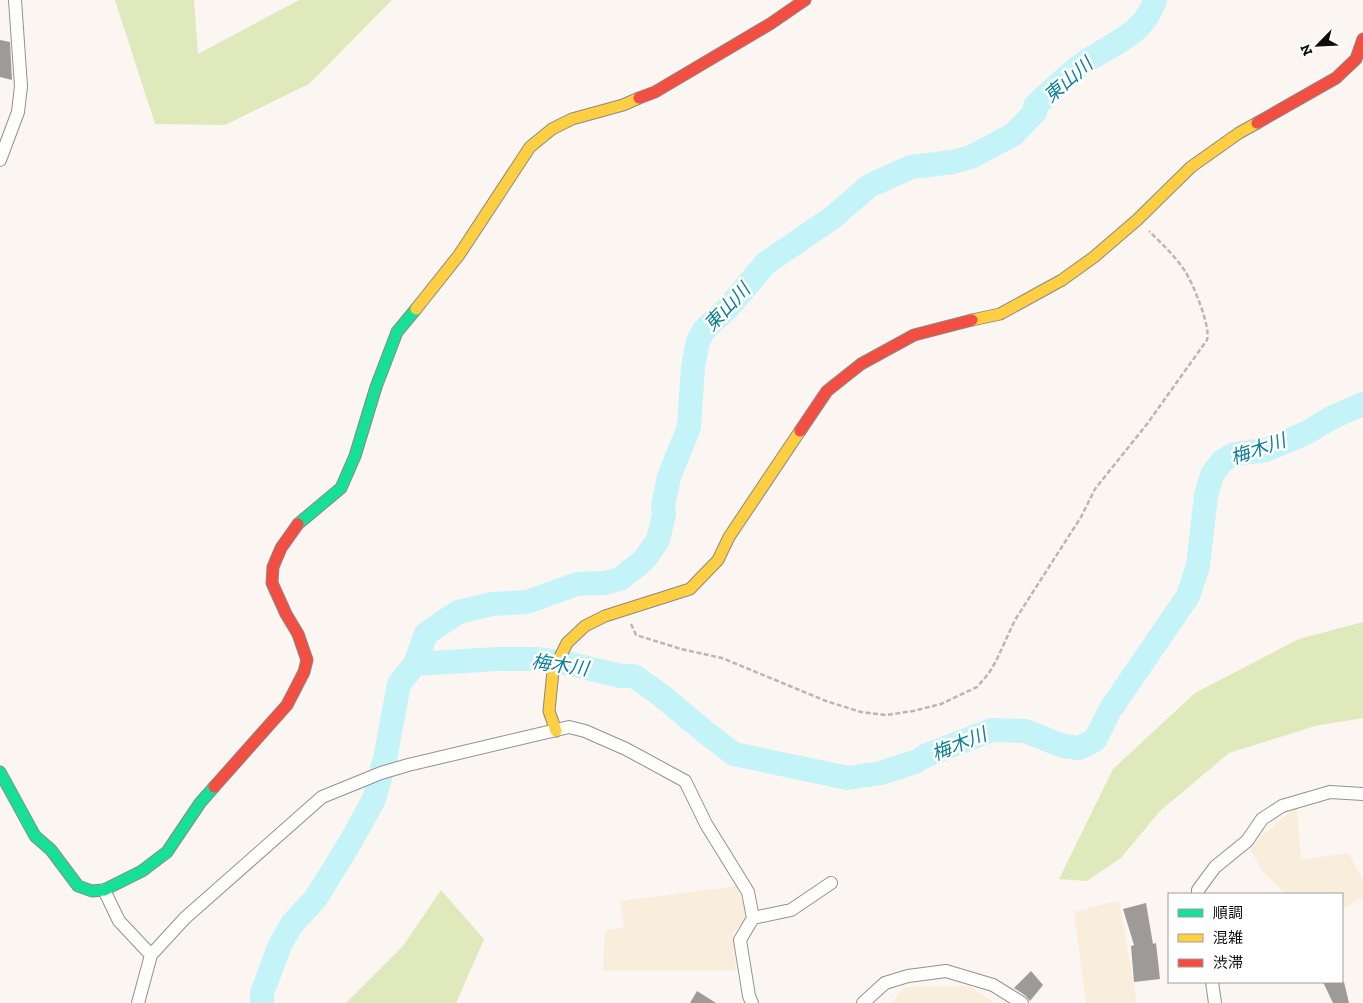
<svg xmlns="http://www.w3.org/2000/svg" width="1363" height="1003" viewBox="0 0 1363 1003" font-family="'Zilla Slab','Noto Sans JP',serif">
  <rect width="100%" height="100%" fill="#fbf6f1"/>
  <path fill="#f9eedc" d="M1297 806 1301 860 1348 853 1363 879V897L1342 909V894H1285L1261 869 1249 847Z
    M737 886 747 917 733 933 736 971H603L605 930 624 928 620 901Z
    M1119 900 1137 1003H1086L1074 912Z
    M969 986 994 1003H891L905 987Z"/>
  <path fill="#e0e9bc" d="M115 0H194L198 54 299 0H392L309 84 225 125 155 124Z
    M1363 622V718L1315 726 1229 753 1160 811 1121 858 1087 881 1059 879 1113 769 1195 693 1299 639Z
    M441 890 484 939 456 1003H346L403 946Z"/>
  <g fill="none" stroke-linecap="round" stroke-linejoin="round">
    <path stroke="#c4f3f8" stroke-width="24" d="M415 664 497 659H536L566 663 621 676H634L662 696 704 731 734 754 848 778 881 773 915 762 927 755 992 730 1025 731 1063 746 1079 748 1095 740 1110 710 1188 596 1198 566 1206 495 1212 475 1222 461 1235 454 1266 450 1306 433 1331 418 1363 404
      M262 1003V993L280 945 292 924 316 898 351 841 374 799 385 759 399 684 415 664 426 634 458 612 492 604 527 602 577 584 605 583 620 579 644 560 658 540 664 514 663 506 669 477 689 427 693 367 698 341 704 330 727 309 766 263 832 218 869 186 911 167 953 162 971 157 1014 134 1035 112V106C1050 92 1065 77 1081 65 1108 45 1144 36 1155 0"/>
  </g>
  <path fill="#9e9a97" d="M0 40 10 42 12 80 0 77Z
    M1146 903 1153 944 1156 943 1160 979 1134 982 1131 946 1134 945 1123 909Z
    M1031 971 1043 985 1030 1001 1026 996 1014 988Z
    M1323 982H1344L1349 1003H1333Z
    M697 991 716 1003H690Z"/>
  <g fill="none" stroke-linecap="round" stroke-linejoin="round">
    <defs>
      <path id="street" d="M0 160 18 112 21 86 15 0
        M104 890 119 921 151 955
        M1198 894V890L1215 867 1247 841 1262 819 1282 806 1330 792 1363 794
        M753 918 791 910 831 883
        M1212 982 1215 1003
        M138 1003 151 955 185 918 322 797 381 773 408 765 569 727 585 731 626 749 685 781 706 824 748 892 753 918 740 940 749 996 752 1003
        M863 1003 885 983 908 976 946 971 993 985 1022 1003"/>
      <path id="fast" d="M298 524 341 488 355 456 376 387 397 332 416 309
        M0 772 35 836 51 850 78 886 92 891 104 890 142 871 167 852 200 803 214 787"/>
      <path id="slow" d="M416 309 459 255 530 147 552 129 572 119 623 105 639 98
        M972 320 1000 314 1062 280 1094 257 1137 220 1191 167 1239 133 1257 123
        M556 731 549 711 553 671 567 643 585 626 605 616 690 589 718 560 729 537 800 431"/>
      <path id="jam" d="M639 98 655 92 770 24 805 0
        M1257 123 1336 78 1356 59 1363 39
        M800 431 827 391 861 364 914 335 972 320
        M214 787 287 705 304 672 307 660 298 634 286 614 272 583 273 567 281 548 298 524"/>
    </defs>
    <use href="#street" stroke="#949290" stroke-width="14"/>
    <use href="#fast" stroke="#8b8986" stroke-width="13"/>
    <use href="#slow" stroke="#8b8986" stroke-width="13"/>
    <use href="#jam" stroke="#8b8986" stroke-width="13"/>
    <path stroke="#b8b7b6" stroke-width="2.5" stroke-dasharray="5 2.5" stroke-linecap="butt" d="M631 624 636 635 681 649 722 658 826 701 861 712 886 715 913 711 941 704 977 687 989 673 996 661 1015 620 1081 517 1095 489 1147 424 1207 340C1211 326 1193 284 1185 271 1175 256 1162 244 1149 231"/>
    <use href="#street" stroke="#fefefd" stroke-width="12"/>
    <use href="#fast" stroke="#16e098" stroke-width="11"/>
    <use href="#slow" stroke="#ffcf43" stroke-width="11"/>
    <use href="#jam" stroke="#f24e42" stroke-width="11"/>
  </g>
  <g text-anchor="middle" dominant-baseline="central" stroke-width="5" stroke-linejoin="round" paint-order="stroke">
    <g font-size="19" font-style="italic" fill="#0d8199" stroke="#fff">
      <text transform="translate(1068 80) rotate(-41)">東山川</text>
      <text transform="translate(727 307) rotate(-47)">東山川</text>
      <text transform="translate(1258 449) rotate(-19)">梅木川</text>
      <text transform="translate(560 665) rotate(8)">梅木川</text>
      <text transform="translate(959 744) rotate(-22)">梅木川</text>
    </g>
  </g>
  <rect x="1168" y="893" width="175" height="90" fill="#ffffff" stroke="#9e9e9e"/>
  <rect x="1178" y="909" width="25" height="8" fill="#16e098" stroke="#9e9e9e"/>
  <text x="1213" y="918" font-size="15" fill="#0d0d0d">順調</text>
  <rect x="1178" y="934" width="25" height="8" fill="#ffcf43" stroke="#9e9e9e"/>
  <text x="1213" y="943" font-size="15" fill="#0d0d0d">混雑</text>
  <rect x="1178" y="959" width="25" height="8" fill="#f24e42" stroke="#9e9e9e"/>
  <text x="1213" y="968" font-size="15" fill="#0d0d0d">渋滞</text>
  <g transform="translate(1318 45) rotate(246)" stroke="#ffffff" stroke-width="4" paint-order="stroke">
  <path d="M0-4L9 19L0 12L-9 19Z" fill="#0d0d0d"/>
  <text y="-8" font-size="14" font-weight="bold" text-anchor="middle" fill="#0d0d0d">N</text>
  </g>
</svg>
